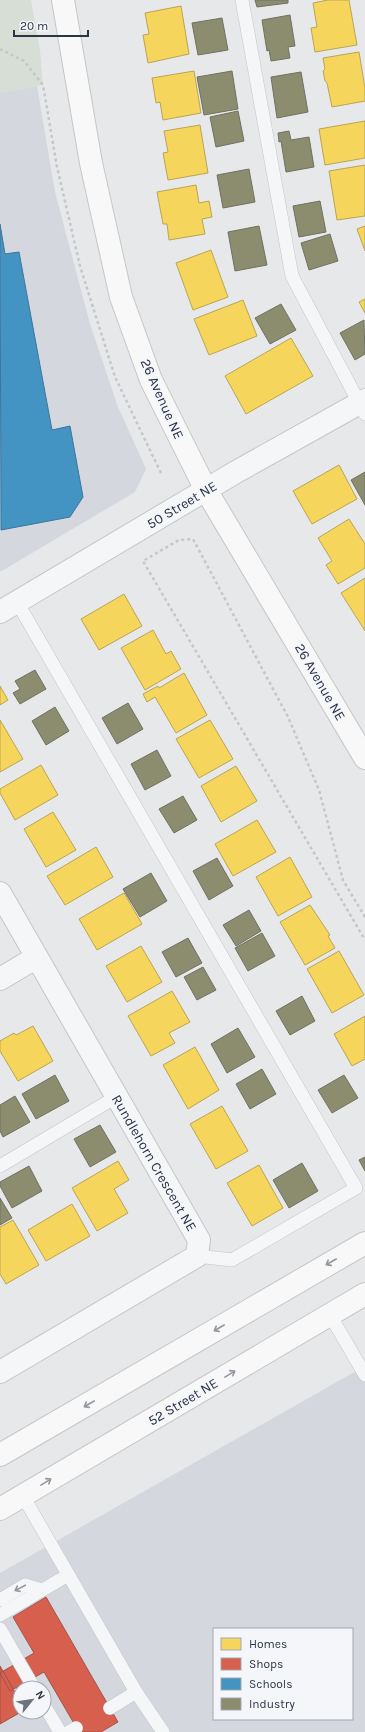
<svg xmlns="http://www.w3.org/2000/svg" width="365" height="1732" viewBox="0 0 365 1732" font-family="Karla,sans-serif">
  <rect width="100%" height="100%" fill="#e6e8ea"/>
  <path fill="#d4d7dd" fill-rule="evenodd" d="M37 86 55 192 90 324 118 407 146 469 135 492 0 572V93Z
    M365 1366V1732H0V1573ZM214 1629H352V1719H214ZM20 1688H44V1712H20Z"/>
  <path fill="#d6ded6" d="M0 0H31L40 50 43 85 0 93Z"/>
  <path fill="#f6d55c" stroke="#b9a555" d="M328 0H349L357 45 315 52 311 28 317 27 313 3Z
    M181 6 189 54 148 63 143 35 149 34 145 13Z
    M359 52 365 88V101L332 107 327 83 325 81 323 71 325 69 323 58Z
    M194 71 201 113 163 120 160 102 156 103 152 78Z
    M365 121V158L325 165 319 129Z
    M200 125 208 173 168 180 163 153 168 152 164 131Z
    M365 165V216L337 220 329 171Z
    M196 185 199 203 209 201 212 217 202 219 205 234 169 240 167 224H163L157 192Z
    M365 226V251L357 229Z
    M211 250 228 297 193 310 176 263Z
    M365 299V313L359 302Z
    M243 300 257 336 209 355 194 319Z
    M291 338 313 376 246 414 225 376Z
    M339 465 357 499 312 524 293 491Z
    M349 519 365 544V568L338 584 326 565 332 561 318 538Z
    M365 578V631L341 593Z
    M124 594 142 626 99 650 81 619Z
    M153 630 166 654 171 651 181 669 145 690 121 648Z
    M184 673 207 715 176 733 155 697 147 702 143 694 158 686 159 688Z
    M0 686 8 700 0 705Z
    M0 720 23 759 0 772Z
    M210 720 233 759 199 778 176 739Z
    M41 765 58 795 15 820 0 793V789Z
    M236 766 257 801 221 822 201 786Z
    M53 812 76 850 46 867 24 829Z
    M257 820 276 852 233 876 215 844Z
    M96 847 113 877 65 905 47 876Z
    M290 857 312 897 278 916 256 877Z
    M124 893 142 924 97 950 79 919Z
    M310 905 330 935 328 936 335 948 305 965 280 922Z
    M141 946 162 982 127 1002 106 966Z
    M339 951 364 995 332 1013 307 969Z
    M172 991 190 1022 169 1033 175 1043 151 1056 128 1016Z
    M365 1016V1059L352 1066 334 1034Z
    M33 1026 53 1061 18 1081 0 1051V1041L14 1033 16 1035Z
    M195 1047 219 1090 188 1109 163 1065Z
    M222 1106 248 1151 216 1169 190 1124Z
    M118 1161 129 1180 114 1189 128 1213 97 1231 72 1188Z
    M259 1165 283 1208 252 1226 227 1183Z
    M72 1204 90 1236 46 1261 28 1230Z
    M13 1220 39 1265 6 1284 0 1274V1227Z"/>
  <path fill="#d6604d" stroke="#a3534b" d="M46 1597 118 1722 101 1732H79L44 1672 10 1691 0 1673 34 1653 13 1617Z
    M0 1666 20 1701 21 1712 0 1724Z"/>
  <path fill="#4393c3" stroke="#3c769d" d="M0 224 5 254 19 252 52 430 70 426 83 497 70 517 1 530Z"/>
  <path fill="#8c8c6e" stroke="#6f7262" d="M255 0H288V3L257 7Z
    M290 15 295 46 288 47 290 58 271 61 269 50 267 51 262 20Z
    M222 18 228 50 198 55 192 23Z
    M232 71 238 109 204 115 197 77Z
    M301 72 308 112 277 118 271 77Z
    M238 111 244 141 216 147 210 117Z
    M289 131 291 140 309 137 314 167 286 172 281 141 279 142 278 133Z
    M249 169 255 202 223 208 217 175Z
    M320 201 326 232 299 237 293 206Z
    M259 226 267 265 235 271 228 232Z
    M330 234 338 261 309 270 301 243Z
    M281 304 296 330 270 344 255 318Z
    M364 320 365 354 355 360 340 333Z
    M365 472V505L351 480Z
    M35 670 46 689 20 704 13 693 20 689 15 681Z
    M128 703 143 729 117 744 102 718Z
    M55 707 69 731 46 745 32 721Z
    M157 750 171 776 145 790 131 764Z
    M183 796 197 820 174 833 159 809Z
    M217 858 233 886 209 900 193 871Z
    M151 873 167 901 140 917 123 889Z
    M249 910 261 931 236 946 223 925Z
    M262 933 275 956 248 971 235 948Z
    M188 938 202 963 176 977 162 952Z
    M203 967 216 990 197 1000 184 977Z
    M302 996 315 1021 290 1035 276 1011Z
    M238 1028 255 1057 227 1073 211 1044Z
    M262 1069 276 1094 250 1109 236 1084Z
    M55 1075 69 1101 36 1119 22 1094Z
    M344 1075 358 1098 332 1113 318 1090Z
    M15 1096 30 1122 3 1137 0 1131V1105Z
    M100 1125 116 1152 90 1167 74 1139Z
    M365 1157V1171L359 1160Z
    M302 1163 318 1191 289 1208 273 1180Z
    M29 1166 42 1191 12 1208 0 1186V1182Z
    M0 1198 12 1218 0 1225Z"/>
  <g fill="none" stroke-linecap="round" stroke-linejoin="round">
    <defs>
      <path id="lane" d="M242 0 292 276 365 414
        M17 602 356 1188 232 1260 197 1256
        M0 1166 116 1097
        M330 1315 365 1375
        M23 1496 136 1692 163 1732
        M0 1600 25 1585 42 1590
        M0 1615 68 1575
        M0 1629 34 1688
        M44 1705 60 1732
        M110 1708 136 1692
        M69 1732 76 1728"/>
      <path id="street" d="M0 612 236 472 365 400
        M0 893 199 1240 197 1256 0 1372
        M0 979 37 957"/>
      <path id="secondary" d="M63 0 91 163 121 297 151 380 206 490 365 758
        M0 1455 365 1243
        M0 1509 365 1294"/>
    </defs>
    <use href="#lane" stroke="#c4c6c8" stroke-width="14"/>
    <use href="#street" stroke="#c4c6c8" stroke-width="24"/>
    <use href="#secondary" stroke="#c4c6c8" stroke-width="24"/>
    <path stroke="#c5c6ca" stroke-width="2.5" stroke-dasharray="3 3" stroke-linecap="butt" d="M0 49 24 61 43 85 57 167 80 266 115 377 161 473
      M365 917 343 880 319 790 288 717 193 539 179 540 143 561 365 940"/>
    <use href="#lane" stroke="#f5f6f7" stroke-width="13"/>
    <use href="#street" stroke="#f5f6f7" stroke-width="22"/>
    <use href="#secondary" stroke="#f8f8f8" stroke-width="22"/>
  </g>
  <defs><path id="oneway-shaft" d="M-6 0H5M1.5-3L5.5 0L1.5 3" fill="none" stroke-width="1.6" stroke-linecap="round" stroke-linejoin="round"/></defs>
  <g stroke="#92969e">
    <use href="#oneway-shaft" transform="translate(331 1262) rotate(150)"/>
    <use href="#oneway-shaft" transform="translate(219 1328) rotate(150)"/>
    <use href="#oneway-shaft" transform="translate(230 1374) rotate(-31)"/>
    <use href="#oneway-shaft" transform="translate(89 1404) rotate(150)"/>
    <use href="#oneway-shaft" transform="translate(46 1482) rotate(-31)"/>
  </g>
  <use stroke="#90959e" href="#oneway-shaft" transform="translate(20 1588) rotate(152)"/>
  <g text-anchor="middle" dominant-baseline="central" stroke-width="4" stroke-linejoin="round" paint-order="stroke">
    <g font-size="14" fill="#2b3445" stroke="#f4f6f9">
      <text transform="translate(162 399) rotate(66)">26 Avenue NE</text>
      <text transform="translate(182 505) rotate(-31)">50 Street NE</text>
      <text transform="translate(320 682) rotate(60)">26 Avenue NE</text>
      <text transform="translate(154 1163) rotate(60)">Rundlehorn Crescent NE</text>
      <text transform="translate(183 1402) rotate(-31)">52 Street NE</text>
    </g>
  </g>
  <rect x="213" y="1628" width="140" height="92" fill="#f4f6f9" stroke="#a4a8b1"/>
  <rect x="221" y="1638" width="20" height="12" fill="#f6d55c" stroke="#a4a8b1"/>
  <text x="249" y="1648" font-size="12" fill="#2b3445">Homes</text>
  <rect x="221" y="1658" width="20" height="12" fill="#d6604d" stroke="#a4a8b1"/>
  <text x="249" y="1668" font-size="12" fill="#2b3445">Shops</text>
  <rect x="221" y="1678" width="20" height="12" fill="#4393c3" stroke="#a4a8b1"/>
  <text x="249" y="1688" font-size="12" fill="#2b3445">Schools</text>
  <rect x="221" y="1698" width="20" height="12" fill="#8c8c6e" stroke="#a4a8b1"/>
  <text x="249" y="1708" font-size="12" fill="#2b3445">Industry</text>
  <g transform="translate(32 1700) rotate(60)"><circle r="19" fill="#f4f6f9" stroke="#a4a8b1"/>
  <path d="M0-3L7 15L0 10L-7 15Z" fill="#6c737f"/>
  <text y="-6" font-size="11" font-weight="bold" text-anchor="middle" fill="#2b3445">N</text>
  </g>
  <path d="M14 30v6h74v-6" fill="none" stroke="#2b3445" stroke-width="2"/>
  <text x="20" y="30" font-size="12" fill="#2b3445" stroke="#f4f6f9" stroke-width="3" paint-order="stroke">20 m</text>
</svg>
